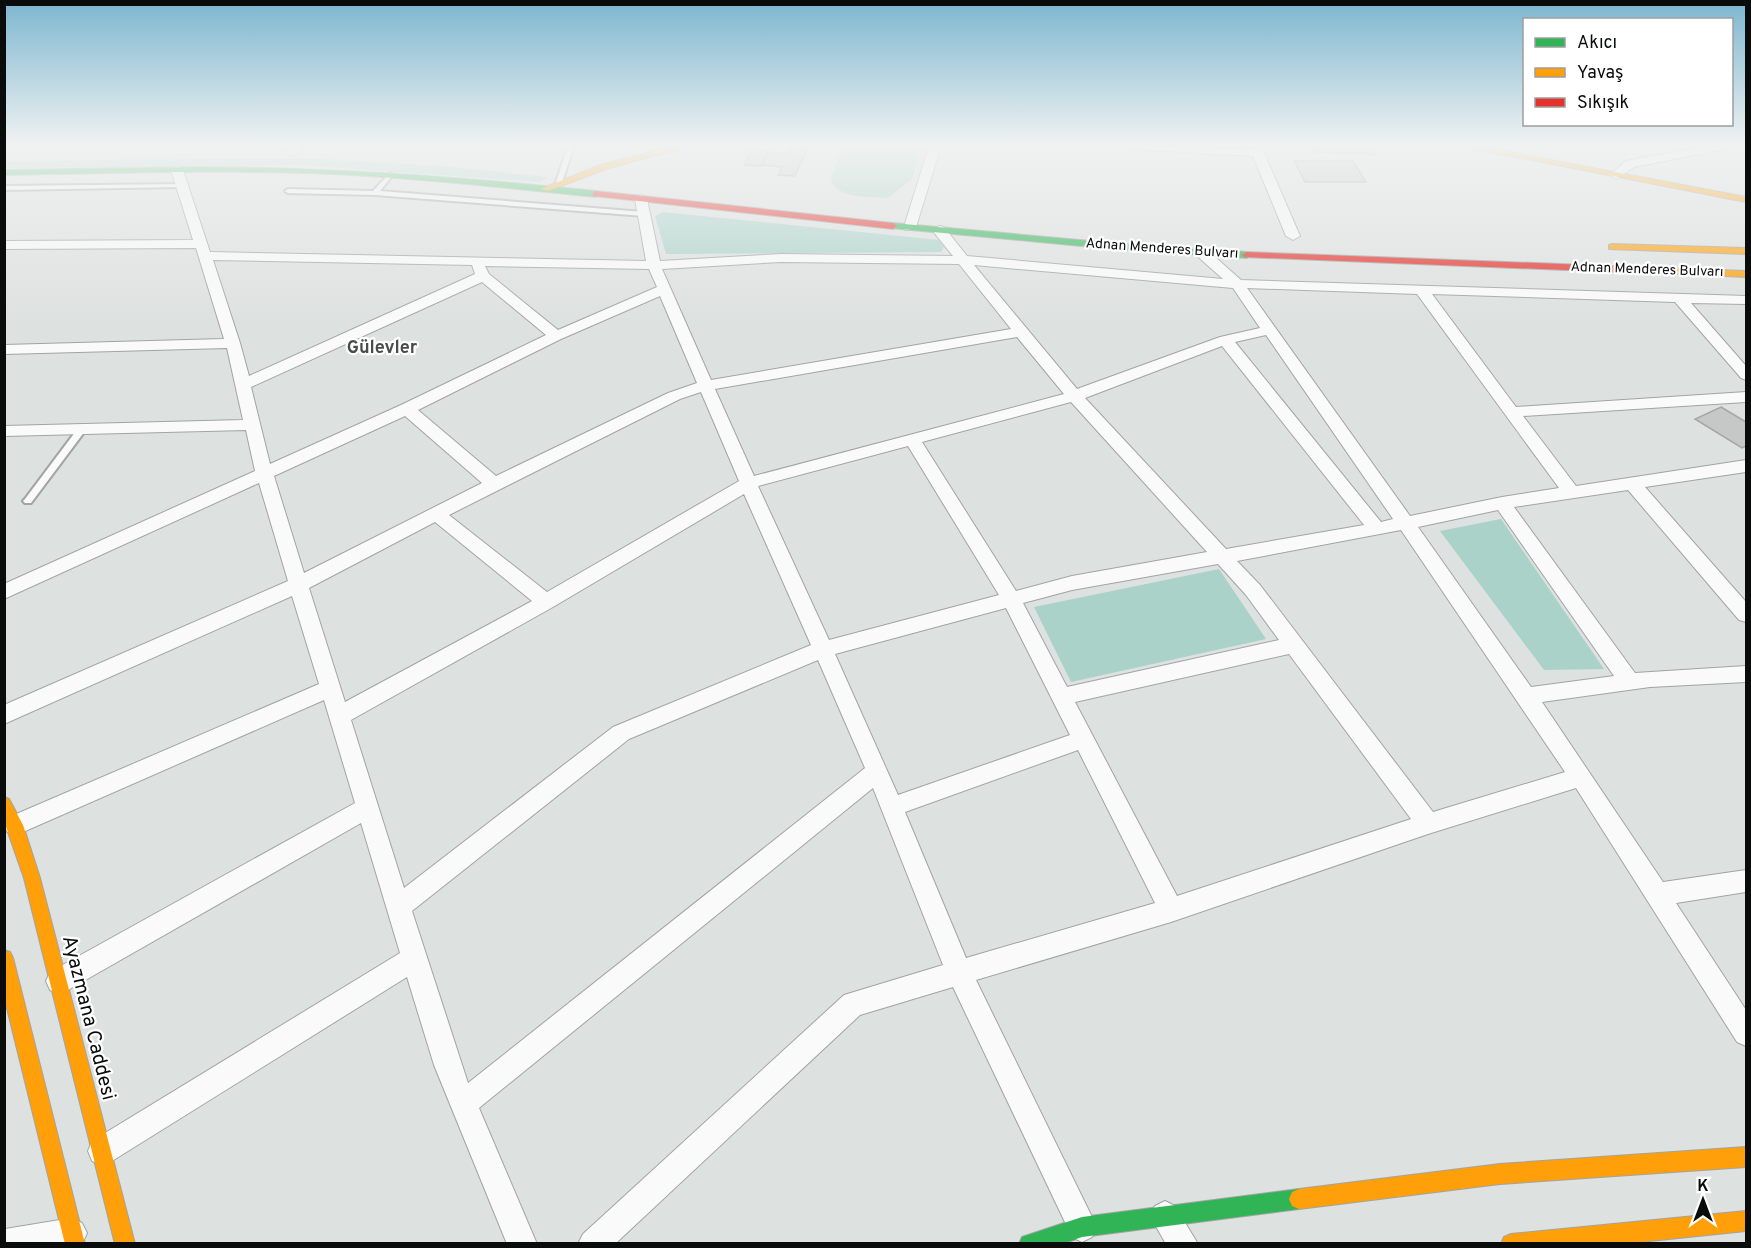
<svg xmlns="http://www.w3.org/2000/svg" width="1751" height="1248" viewBox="0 0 1751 1248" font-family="Overpass,sans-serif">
  <rect width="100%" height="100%" fill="#dde1e0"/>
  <path fill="#abd2c8" d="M842 146H922L912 179 888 198C871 196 838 200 831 180Z
    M304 158 441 166 548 177 540 182 298 165 5 168 4 161Z
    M663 212 939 240 944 247 941 252 666 254 655 216Z
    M1501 519 1604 669 1544 670 1440 531Z
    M1219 569 1266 639 1071 682 1034 607Z"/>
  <path fill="#c5c8c7" stroke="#a4a7a6" stroke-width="1.5" d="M792 146 808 147 795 176 778 175 782 167 762 165 769 152 788 153Z
    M1310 146H1370L1374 154 1313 152Z
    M752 149 769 151 761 166 744 165Z
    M1294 161H1353L1366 182H1305Z
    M1721 407 1746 422V446L1742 448 1695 419Z"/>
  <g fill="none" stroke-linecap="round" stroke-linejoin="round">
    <defs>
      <path id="lane" d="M568 146H574L562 182 557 183 556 182Z
        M390 173 393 175 380 191 644 212 647 214 644 216 375 195 288 193 285 191 288 189 373 191Z
        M184 184 185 185 182 187 4 190V186Z
        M82 426 86 429 85 431 31 503H25L23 501 25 499 79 427Z"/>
      <path id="street" d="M291 146H303L297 154 293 156 287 152Z
        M929 146H941L916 227 915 230H905L904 227Z
        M1127 146 1254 149 1256 146H1268L1264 153 1300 236 1293 240 1286 236 1253 156 1133 149Z
        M1707 146H1732L1726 149 1634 167 1616 179 1610 175 1626 161Z
        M177 166 183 170 210 252 646 261 635 199 641 195 647 199 660 261 781 254 953 256 932 230 939 226 944 227 967 256 1223 279 1196 255 1194 252 1196 249H1206L1241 280 1746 296V304L1691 303 1746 366V380L1741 378 1675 302 1432 294 1516 407 1746 392V402L1523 416 1576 486 1746 460V472L1645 487 1746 602V622L1739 620 1628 490 1514 507 1635 673 1746 666V682L1650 687 1542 702 1663 882 1746 870V892L1676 903 1746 1010V1046L1737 1042 1576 788 1428 834 1171 922 976 980 1092 1217 1097 1227 1092 1237 1082 1242 1072 1237 953 987 860 1015 615 1244H578L583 1234 844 995 943 965 873 788 479 1108 537 1244H507L434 1065 407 977 112 1161 102 1165 92 1161 88 1151 92 1141 400 953 361 823 68 990 59 994 50 990 46 981 50 972 355 803 324 700 23 832 15 835 7 832 4 823 7 818 319 684 292 596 4 724V705L288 581 259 483 4 599V584L255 471 246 430 4 436V426L243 420 227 348 4 354V345L224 339 196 248 4 249V241L193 240 171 170ZM213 260 472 265 475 274 249 376 240 343ZM781 262 959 264 1011 329 711 380 662 269ZM974 265 1233 288 1260 328 1220 337 1077 389ZM485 266 649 269 657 287 558 330 489 274ZM482 282 546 335 401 405 270 464 251 387ZM1247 288 1417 294 1559 488 1502 497 1410 516ZM660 296 697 383 668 393 496 476 418 410 561 339ZM1266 335 1393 519 1381 522 1235 342ZM1017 337 1064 394 754 476 715 389ZM1222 346 1364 525 1226 549 1085 398ZM701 392 739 481 547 592 449 515 680 399ZM1071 402 1207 552 1072 576 1016 591 922 442ZM405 416 482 483 304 573 274 476ZM908 446 999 595 829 640 758 486ZM744 494 811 645 613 727 404 888 351 720 553 607ZM1498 510 1614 676 1531 687 1418 527ZM435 522 532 601 345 702 309 588ZM1401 530 1565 772 1433 812 1260 585 1237 561ZM1218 564 1246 595 1279 640 1067 687 1023 603 1072 590ZM1006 608 1070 735 898 795 835 654ZM1289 654 1411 819 1177 896 1075 702ZM818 660 865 768 468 1083 412 911 629 739ZM1078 750 1155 903 966 958 905 812Z
        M1165 1201 1175 1206 1198 1244H1166L1150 1216 1155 1206Z
        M72 1218 82 1223 87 1233 82 1244H4L5 1229Z"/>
      <path id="fast" d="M195 167C330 167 462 177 596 191L600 194 596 197C501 187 406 177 310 173 208 170 106 173 4 175V170Z
        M893 223 1124 244 1247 252 1252 255 1247 258 1124 250 890 228 889 226Z
        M1299 1189 1306 1192 1309 1199 1306 1206 1299 1209 1082 1237 1062 1244H1019L1022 1237 1082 1217Z"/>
      <path id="slow" d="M676 146H690L606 169 548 191 541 189 600 165Z
        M1460 146H1477L1746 197V202Z
        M1612 244 1746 248V254L1609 249V245Z
        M1639 267 1746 271V277L1636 272 1634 270Z
        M4 797 9 799 23 825 40 878 135 1244H115L24 878 4 821Z
        M4 950 10 952 13 958 85 1244H65L4 996Z
        M1746 1147V1167L1500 1184 1299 1209 1292 1206 1289 1199 1292 1192 1299 1189 1500 1164Z
        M1746 1211V1231L1621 1244H1501L1504 1237 1511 1234Z"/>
      <path id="jam" d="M596 191 893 223 897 226 893 229 593 196V192Z
        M1247 252 1639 267 1644 270 1639 273 1244 257 1242 255Z"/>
    </defs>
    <use href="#lane" stroke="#a1a4a4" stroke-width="4"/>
    <use href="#street" stroke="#a1a4a4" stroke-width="2"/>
    <use href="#fast" stroke="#a1a4a4" stroke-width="2"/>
    <use href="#slow" stroke="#a1a4a4" stroke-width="2"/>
    <use href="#jam" stroke="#a1a4a4" stroke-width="2"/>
    <use href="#lane" fill="#fafafa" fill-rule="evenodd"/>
    <use href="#street" fill="#fafafa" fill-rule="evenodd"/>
    <use href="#fast" fill="#30b455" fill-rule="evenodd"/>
    <use href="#slow" fill="#ff9f0a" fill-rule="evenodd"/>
    <use href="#jam" fill="#e5322d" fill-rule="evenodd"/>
  </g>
  <linearGradient id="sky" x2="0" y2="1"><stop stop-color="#7cb6d0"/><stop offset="0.45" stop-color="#f0f2f1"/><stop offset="1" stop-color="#f0f2f1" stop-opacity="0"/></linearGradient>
  <rect width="1751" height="321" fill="url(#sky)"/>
  <g text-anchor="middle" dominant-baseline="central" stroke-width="4.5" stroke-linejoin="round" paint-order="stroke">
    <g font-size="14" fill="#0a0c0b" stroke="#fff">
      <text transform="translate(1162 249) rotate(4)">Adnan Menderes Bulvarı</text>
      <text transform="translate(1647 270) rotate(2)">Adnan Menderes Bulvarı</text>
    </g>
    <g font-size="18" font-weight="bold" fill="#474e4c" stroke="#fff">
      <text x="382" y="348">Gülevler</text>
    </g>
    <g font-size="20" fill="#0a0c0b" stroke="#fff">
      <text transform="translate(88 1018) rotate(76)">Ayazmana Caddesi</text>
    </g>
  </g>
  <rect width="1751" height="1248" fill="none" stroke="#0a0c0b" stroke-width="12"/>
  <rect x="1523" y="18" width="210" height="108" fill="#ffffff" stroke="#9d9e9d" stroke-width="1.5"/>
  <rect x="1535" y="38" width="30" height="9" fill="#30b455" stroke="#9d9e9d" stroke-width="1.5"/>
  <text x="1577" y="48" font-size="18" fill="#0a0c0b">Akıcı</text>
  <rect x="1535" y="68" width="30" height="9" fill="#ff9f0a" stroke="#9d9e9d" stroke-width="1.5"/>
  <text x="1577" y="78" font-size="18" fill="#0a0c0b">Yavaş</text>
  <rect x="1535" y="98" width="30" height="9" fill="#e5322d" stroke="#9d9e9d" stroke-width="1.5"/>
  <text x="1577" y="108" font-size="18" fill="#0a0c0b">Sıkışık</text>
  <g transform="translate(1703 1200)" stroke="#ffffff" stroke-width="4.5" paint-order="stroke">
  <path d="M0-4.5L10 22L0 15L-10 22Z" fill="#0a0c0b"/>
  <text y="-9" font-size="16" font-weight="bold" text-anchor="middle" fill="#0a0c0b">K</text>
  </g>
</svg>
